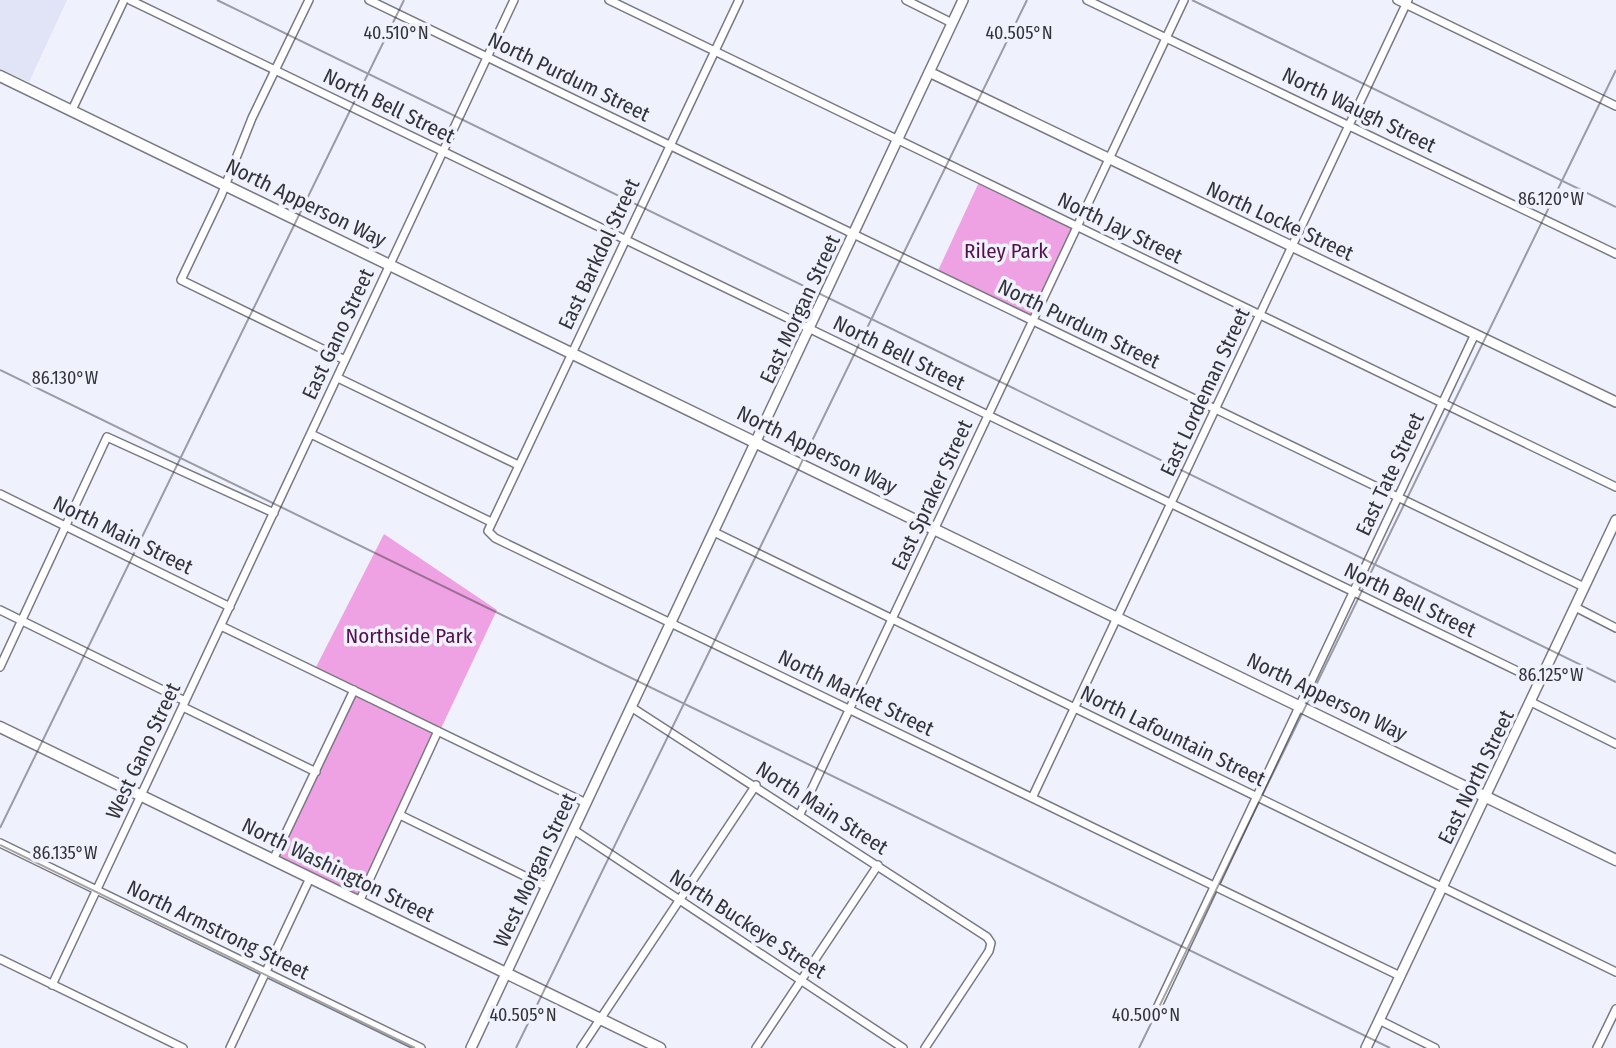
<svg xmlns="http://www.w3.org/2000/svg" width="1616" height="1048" viewBox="0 0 1616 1048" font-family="'Fira Sans Condensed',sans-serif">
  <rect width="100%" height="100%" fill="#eff1fd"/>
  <path fill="#e1e4f7" d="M0 0H67L29 82 0 69Z"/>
  <path fill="#efa2e3" d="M980 180 1077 227 1032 321 936 275Z
    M384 534 497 610 359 902 273 860 354 691 314 671Z"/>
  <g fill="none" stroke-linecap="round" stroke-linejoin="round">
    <defs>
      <path id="minor" d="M130 0 1540 682
        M309 0 252 118 221 196 181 280 345 360
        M369 0 1584 587
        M609 0 1616 487
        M739 0 488 531 495 538 1400 976
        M906 0 952 23
        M1087 0 1616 254
        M1397 0 1616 106
        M72 110 124 0
        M338 378 518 465
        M311 434 491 522
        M0 494 230 607
        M714 532 1616 972
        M1575 607 1616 628
        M0 610 185 701
        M221 626 586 803
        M0 667 107 437 274 513
        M1531 702 1616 744
        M183 707 316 772
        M631 707 987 937 991 943 989 951 925 1048
        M1032 798 1408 0
        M800 814 1184 0
        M400 815 547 887
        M574 830 903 1048
        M0 843 421 1048
        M273 860 354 690
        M359 902 438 731
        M0 959 183 1048
        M52 985 514 0
        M1157 1008 1475 334
        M1379 1020 1435 1048
        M230 1048 310 878
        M581 1048 756 785
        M756 1048 878 865
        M1597 1048 1616 1009"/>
      <path id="tertiary" d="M929 72 1616 402
        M471 1048 963 0
        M1366 1048 1616 520"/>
      <path id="secondary" d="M0 76 1616 860
        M0 727 660 1048"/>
    </defs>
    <use href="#minor" stroke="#787984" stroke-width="10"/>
    <use href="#tertiary" stroke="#787984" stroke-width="12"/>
    <use href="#secondary" stroke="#787984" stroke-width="13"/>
    <use href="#minor" stroke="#fff" stroke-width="7"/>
    <use href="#tertiary" stroke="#fff" stroke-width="9"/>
    <use href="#secondary" stroke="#fff" stroke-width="10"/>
  </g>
  <path fill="none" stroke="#323338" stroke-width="2" stroke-opacity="0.45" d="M217 0 1616 682M1192 0 1616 207M0 370 1390 1048M0 828 404 0M0 845 415 1048M516 1048 1027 0M1139 1048 1616 70"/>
  <g text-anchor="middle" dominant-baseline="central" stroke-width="7" stroke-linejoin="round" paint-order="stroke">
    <g font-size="21" fill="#323338" stroke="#eff1fd">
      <text transform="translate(569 77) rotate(26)">North Purdum Street</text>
      <text transform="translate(389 106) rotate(26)">North Bell Street</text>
      <text transform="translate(1359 110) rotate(26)">North Waugh Street</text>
      <text transform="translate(306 203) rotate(26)">North Apperson Way</text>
      <text transform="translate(1280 221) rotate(25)">North Locke Street</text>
      <text transform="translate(1120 228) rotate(26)">North Jay Street</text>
      <text transform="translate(599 254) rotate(-65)">East Barkdol Street</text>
      <text transform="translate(800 309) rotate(-65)">East Morgan Street</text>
      <text transform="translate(1079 324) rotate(26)">North Purdum Street</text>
      <text transform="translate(338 334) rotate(-65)">East Gano Street</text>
      <text transform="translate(899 353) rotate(26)">North Bell Street</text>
      <text transform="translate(1205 392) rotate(-65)">East Lordeman Street</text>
      <text transform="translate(817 450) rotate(26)">North Apperson Way</text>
      <text transform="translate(1390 474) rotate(-65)">East Tate Street</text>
      <text transform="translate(932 495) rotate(-65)">East Spraker Street</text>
      <text transform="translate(123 535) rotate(26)">North Main Street</text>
      <text transform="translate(1410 600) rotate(26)">North Bell Street</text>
      <text transform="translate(856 693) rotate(26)">North Market Street</text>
      <text transform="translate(1327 697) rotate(26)">North Apperson Way</text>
      <text transform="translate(1173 736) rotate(26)">North Lafountain Street</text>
      <text transform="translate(143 751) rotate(-65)">West Gano Street</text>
      <text transform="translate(1476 777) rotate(-64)">East North Street</text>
      <text transform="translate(822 808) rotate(33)">North Main Street</text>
      <text transform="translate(338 870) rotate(26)">North Washington Street</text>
      <text transform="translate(535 870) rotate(-65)">West Morgan Street</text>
      <text transform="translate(748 924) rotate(33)">North Buckeye Street</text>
      <text transform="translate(218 930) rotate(26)">North Armstrong Street</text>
    </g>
    <g font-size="21" fill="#54104e" stroke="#eff1fd">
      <text x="1006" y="251">Riley Park</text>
      <text x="409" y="636">Northside Park</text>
    </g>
  </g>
  <g font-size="18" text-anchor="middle" fill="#323338" stroke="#eff1fd" stroke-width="7" stroke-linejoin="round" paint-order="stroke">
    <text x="396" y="39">40.510°N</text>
    <text x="1019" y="39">40.505°N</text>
    <text x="1551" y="205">86.120°W</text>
    <text x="65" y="384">86.130°W</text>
    <text x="1551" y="681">86.125°W</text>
    <text x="65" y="859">86.135°W</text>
    <text x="523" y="1021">40.505°N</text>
    <text x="1146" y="1021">40.500°N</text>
  </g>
</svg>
